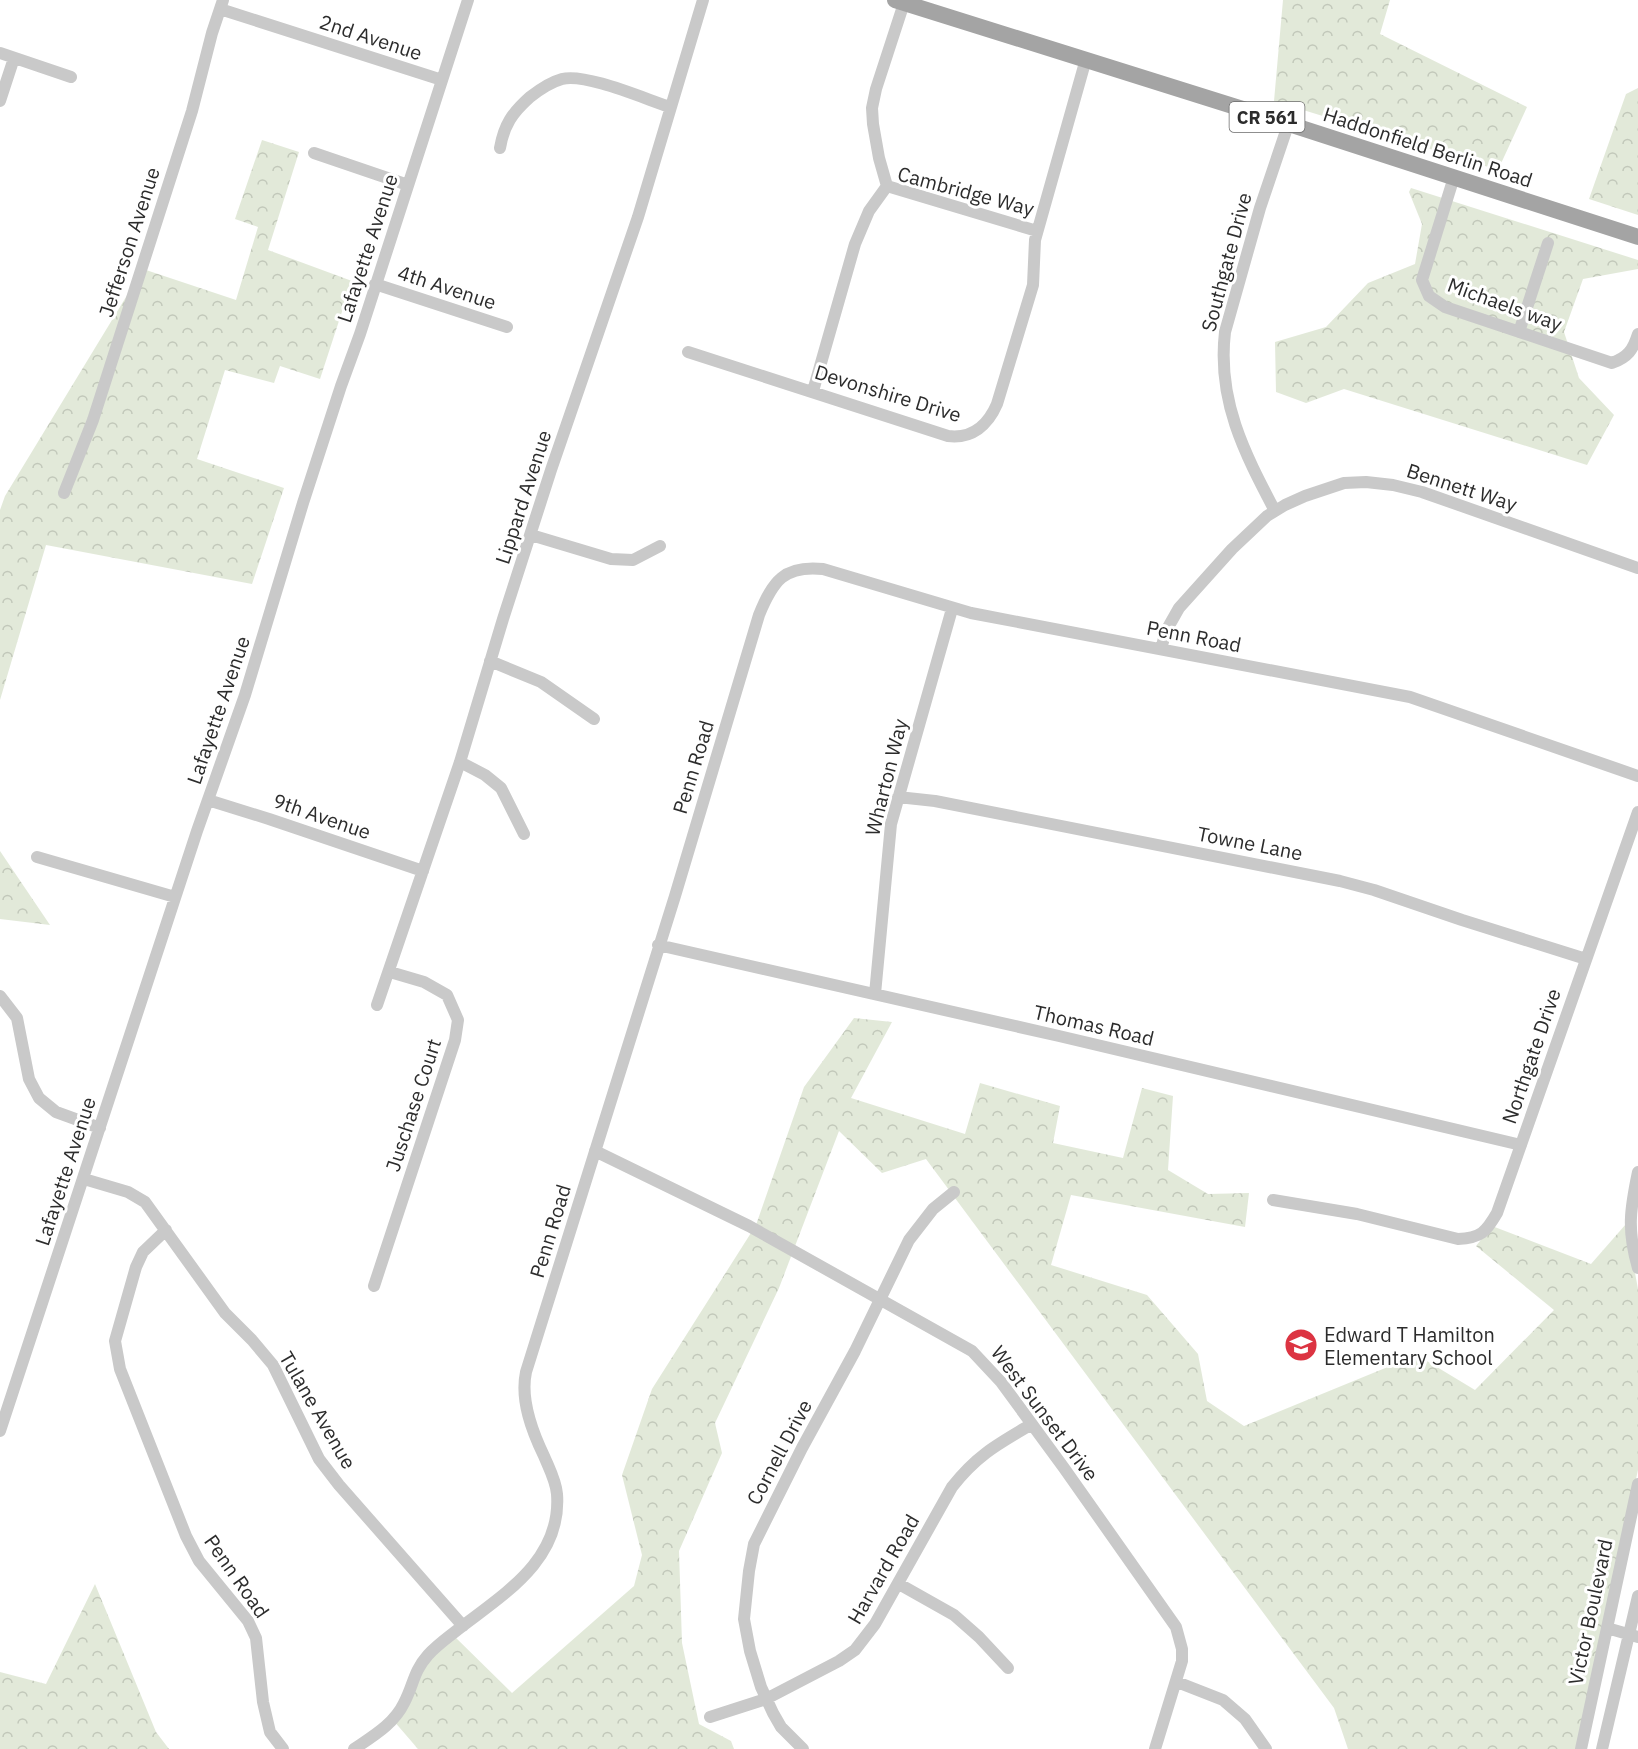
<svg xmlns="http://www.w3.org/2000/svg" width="1638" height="1749" viewBox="0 0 1638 1749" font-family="'IBM Plex Sans',sans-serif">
  <defs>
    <pattern id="forest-crowns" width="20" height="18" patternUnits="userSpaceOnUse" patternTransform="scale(1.5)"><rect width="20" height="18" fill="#e2e9d9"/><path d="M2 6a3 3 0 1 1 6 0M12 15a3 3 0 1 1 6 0" fill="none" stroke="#c2c8ba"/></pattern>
  </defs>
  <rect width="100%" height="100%" fill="#fff"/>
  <path fill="url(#forest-crowns)" d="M1283 0H1390L1380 34 1527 107 1498 170 1274 101Z
    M1638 88V215L1589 199 1626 94Z
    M262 140 299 152 268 250 352 281 320 379 280 366 274 383 225 370 197 459 284 488 252 584 46 545 0 700V510L5 496 143 269 236 300 258 227 235 219Z
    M1411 188 1638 260V269L1583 279 1564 332 1579 378 1614 415 1587 465 1344 389 1306 403 1276 392 1275 342 1326 327 1368 283 1415 264 1422 224 1409 192Z
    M0 851 50 925 0 919Z
    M854 1018 892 1022 851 1098 965 1134 980 1083 1060 1106 1053 1143 1123 1158 1142 1088 1173 1096 1168 1170 1208 1194 1249 1193 1245 1227 1071 1195 1051 1265 1147 1295 1198 1354 1207 1401 1244 1426 1417 1355 1475 1390 1554 1310 1476 1246 1492 1226 1591 1264 1626 1224 1638 1289V1470L1576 1749H1348L1334 1708 926 1159 882 1173 839 1131 779 1288 715 1423 722 1453 679 1551 682 1643 699 1724 731 1741 734 1749H418L393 1720 429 1651 452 1634 512 1693 634 1586 642 1555 622 1475 652 1389 756 1225 804 1087Z
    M95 1584 156 1732 169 1749H0V1672L46 1684Z"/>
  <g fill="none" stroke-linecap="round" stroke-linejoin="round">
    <path stroke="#c9c9c9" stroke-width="12" d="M220 9 442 80
      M0 53 71 77
      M0 101 14 58
      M500 148C504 125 512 113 530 97 539 90 551 82 562 79 586 73 645 99 670 107
      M314 153 408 185
      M1454 177 1422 280 1429 296 1445 307 1612 363C1628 357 1633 350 1638 334
      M887 186 879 158 873 124 872 108 876 89 904 3
      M887 186 1037 231
      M375 284 507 327
      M1519 332 1548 243
      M688 352 948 436C972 439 988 425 997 404L1033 285 1035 240 1086 59
      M813 391 855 244 869 211 887 186
      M64 493 93 420 192 111 212 33 223 0
      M1275 511C1244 452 1217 400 1225 332L1260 208 1288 125
      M531 535 611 559 633 560 660 546
      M1161 649 1166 631 1179 608 1232 549 1267 516 1285 505 1305 496 1344 483 1366 482 1393 485 1422 492 1638 568
      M490 661 541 682 594 719
      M460 762 485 775 501 788 524 834
      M898 797 935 801 1340 881 1374 890 1462 920 1586 959
      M208 800 269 819 423 871
      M37 857 175 897
      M658 945 1059 1036 1521 1145
      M875 994 891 824 952 609
      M0 996 17 1018 29 1079 39 1098 56 1112 100 1128
      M377 1005 460 762 503 619 551 470 638 217 703 0
      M595 1151 749 1226 972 1351 1001 1382 1064 1468 1176 1627 1182 1649V1661L1155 1749
      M1638 1172C1630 1210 1627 1230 1638 1268
      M84 1179 128 1192 145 1202 225 1313 252 1340 273 1365 319 1459 339 1485 463 1626
      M1273 1200 1357 1214 1458 1239C1481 1238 1486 1232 1497 1213L1638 812
      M166 1230 143 1252 136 1267 115 1341 120 1369 186 1536 199 1561 248 1621 256 1638 263 1702 270 1732 283 1749
      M374 1286 455 1040 458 1020 447 995 424 982 390 972
      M0 1431 197 831 245 695 303 503 341 386 360 334 468 0
      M899 1584 954 1615 979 1637 1008 1668
      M1607 1628 1638 1637
      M1177 1682 1223 1700 1245 1719 1266 1749
      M710 1717 766 1699 839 1661 855 1650 875 1624 952 1487C977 1455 998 1444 1032 1424
      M354 1749C373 1736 394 1724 404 1703 414 1684 413 1672 428 1655 436 1646 447 1638 456 1631 502 1595 562 1561 557 1494 556 1481 549 1468 544 1456 532 1431 520 1400 526 1372L675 896 759 615C773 581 784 565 823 569L971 613 1410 697 1638 776
      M803 1749 781 1727 773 1713 761 1687 750 1651 744 1619 749 1571 754 1544 802 1448 855 1351 909 1240 933 1209 954 1192
      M1581 1749 1638 1484
      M1602 1749 1638 1596"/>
    <path stroke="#a4a4a4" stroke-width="16" d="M895 0 1252 112 1638 237"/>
  </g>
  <defs>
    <symbol id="school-disc" viewBox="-11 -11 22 22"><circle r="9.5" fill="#dc3442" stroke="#fff"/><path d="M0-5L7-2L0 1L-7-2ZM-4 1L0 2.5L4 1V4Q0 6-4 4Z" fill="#fff"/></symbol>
  </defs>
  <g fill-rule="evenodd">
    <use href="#school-disc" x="1282" y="1326" width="38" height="38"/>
  </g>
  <g text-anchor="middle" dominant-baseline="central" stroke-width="6" stroke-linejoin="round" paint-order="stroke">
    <rect fill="#fff" stroke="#6b6b6b" stroke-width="1.5" x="1229.5" y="102" width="75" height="30" rx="4.5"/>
    <g font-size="18" font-weight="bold" fill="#2c2c2c">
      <text x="1267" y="117">CR 561</text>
    </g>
    <g font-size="20" fill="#2c2c2c" stroke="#fff">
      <text transform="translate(371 37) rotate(18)">2nd Avenue</text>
      <text transform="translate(1428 147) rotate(18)">Haddonfield Berlin Road</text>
      <text transform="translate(966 191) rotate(15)">Cambridge Way</text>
      <text transform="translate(129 242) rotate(-72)">Jefferson Avenue</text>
      <text transform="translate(367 248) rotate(-72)">Lafayette Avenue</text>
      <text transform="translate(1226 262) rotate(-75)">Southgate Drive</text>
      <text transform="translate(447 287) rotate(18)">4th Avenue</text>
      <text transform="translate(1505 304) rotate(20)">Michaels way</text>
      <text transform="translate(888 393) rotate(17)">Devonshire Drive</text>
      <text transform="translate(1462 487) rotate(18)">Bennett Way</text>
      <text transform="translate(523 497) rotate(-72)">Lippard Avenue</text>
      <text transform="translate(1194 636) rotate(11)">Penn Road</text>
      <text transform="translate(218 710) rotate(-71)">Lafayette Avenue</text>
      <text transform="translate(693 767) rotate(-73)">Penn Road</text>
      <text transform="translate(886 777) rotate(-76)">Wharton Way</text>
      <text transform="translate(322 816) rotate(19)">9th Avenue</text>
      <text transform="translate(1250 843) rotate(11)">Towne Lane</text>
      <text transform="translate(1094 1025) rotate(13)">Thomas Road</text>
      <text transform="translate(1531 1056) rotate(-71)">Northgate Drive</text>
      <text transform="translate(413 1105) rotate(-72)">Juschase Court</text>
      <text transform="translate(65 1171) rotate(-72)">Lafayette Avenue</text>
      <text transform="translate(550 1231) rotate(-73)">Penn Road</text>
      <text transform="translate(318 1410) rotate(60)">Tulane Avenue</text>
      <text transform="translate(1045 1413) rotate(53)">West Sunset Drive</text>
      <text transform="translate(779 1452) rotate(-62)">Cornell Drive</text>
      <text transform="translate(883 1569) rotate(-60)">Harvard Road</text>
      <text transform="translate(237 1576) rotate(55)">Penn Road</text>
      <text transform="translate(1590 1612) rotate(-78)">Victor Boulevard</text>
    </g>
    <g font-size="20" fill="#2c2c2c" stroke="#fff" text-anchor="start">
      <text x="1324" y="1334">Edward T Hamilton<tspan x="1324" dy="23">Elementary School</tspan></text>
    </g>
  </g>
</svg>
